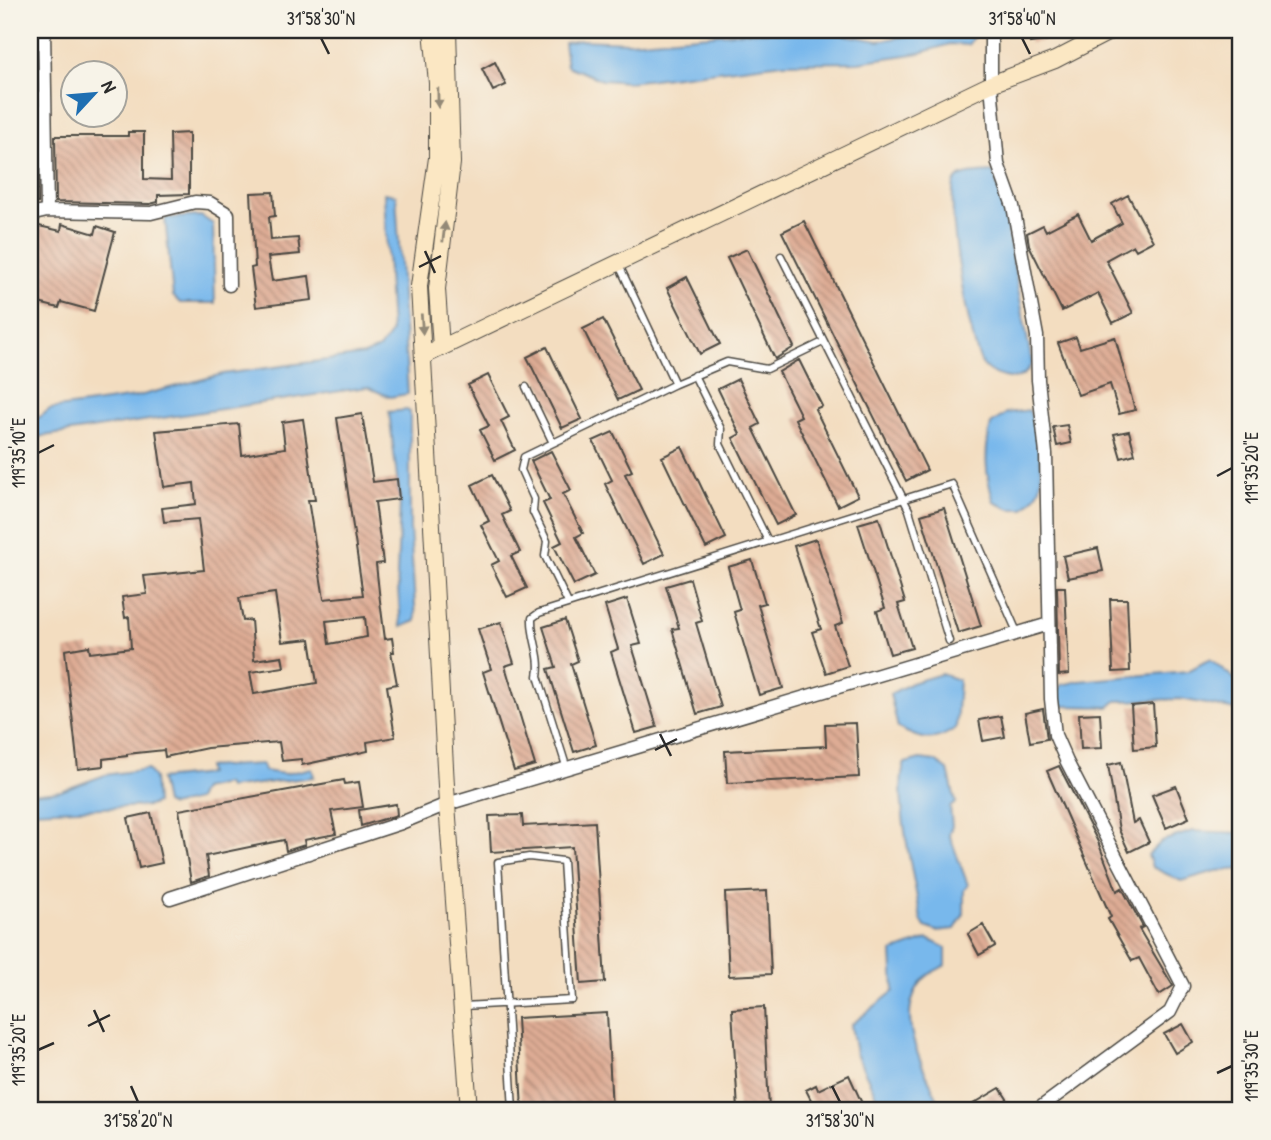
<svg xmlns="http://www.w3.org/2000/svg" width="1271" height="1140" viewBox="0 0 1271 1140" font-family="'Patrick Hand',sans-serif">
  <defs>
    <pattern id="building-back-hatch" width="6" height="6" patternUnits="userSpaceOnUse" patternTransform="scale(1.75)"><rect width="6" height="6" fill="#deac94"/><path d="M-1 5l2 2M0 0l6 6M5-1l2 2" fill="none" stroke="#b48c79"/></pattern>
  </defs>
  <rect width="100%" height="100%" fill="#f7f3e8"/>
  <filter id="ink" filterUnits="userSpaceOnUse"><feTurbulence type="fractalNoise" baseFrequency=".0143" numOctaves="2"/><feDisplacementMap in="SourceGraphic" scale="14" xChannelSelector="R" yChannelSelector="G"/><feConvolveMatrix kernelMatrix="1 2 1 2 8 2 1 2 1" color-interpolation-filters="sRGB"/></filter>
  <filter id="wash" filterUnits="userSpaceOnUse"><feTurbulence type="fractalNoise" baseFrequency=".00686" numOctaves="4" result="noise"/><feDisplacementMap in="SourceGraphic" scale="28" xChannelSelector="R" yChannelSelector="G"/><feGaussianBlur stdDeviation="1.57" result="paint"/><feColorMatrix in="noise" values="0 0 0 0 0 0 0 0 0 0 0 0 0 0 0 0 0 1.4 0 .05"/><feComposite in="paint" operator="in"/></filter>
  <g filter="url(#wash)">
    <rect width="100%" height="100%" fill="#f3ddc0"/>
    <path fill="#78b8ec" stroke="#52728c" stroke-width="2" d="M940 30 974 36 968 45 950 44 920 53 858 62 783 63 629 82 602 80 567 66 564 43 581 40 628 42 745 32H829L879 41Z
      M993 172 1001 197 1032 363C1027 372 1023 378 1012 378 1003 378 989 373 983 365 970 348 943 194 956 180 963 172 983 173 993 172Z
      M384 193 396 195 408 394 390 397 367 387 30 438V419L40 417 50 409 135 397 223 374 364 355 379 349 391 333Z
      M201 216 213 224 215 303H180L173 296 165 218Z
      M407 410 410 412V528L416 621 401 627 397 575 400 503 389 412Z
      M1029 410C1036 428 1047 475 1038 492 1035 498 1028 504 1023 509H1010L994 502C985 474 984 452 991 424L1007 413Z
      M1210 659 1241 684V711L1181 699 1116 701 1109 707 1063 706 1057 694 1061 685 1079 681 1188 671Z
      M941 674 959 680 956 728C934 744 921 740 898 728L890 694 911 683Z
      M920 759 935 761 948 770 956 803 950 807 952 826 949 834 968 885 964 890V914L955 929 937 931 925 927 921 920C916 886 892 792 905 763Z
      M262 764 264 771 285 774 312 768 314 777 228 788 226 784 202 789 197 800 171 806 165 803 160 779 208 774 207 767Z
      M147 769 154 778 156 803 149 806 30 811V794L61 791 105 775Z
      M1193 831 1241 833V869L1216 871 1181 881 1152 867 1148 855 1162 841Z
      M928 939 946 948V965C939 969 928 973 923 980 892 1016 924 1068 940 1104L938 1110H883L856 1054 851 1025 894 991 892 952Z"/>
    <g id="blocks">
      <path fill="url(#building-back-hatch)" fill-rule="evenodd" d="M1027 30H1046L1048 40 1030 43Z
        M495 62 506 85 493 91 482 69Z
        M128 132H144V179L171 180 170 134 189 133V194L158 195V202L150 204 56 202 55 136H128Z
        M30 135 37 136 38 203H30Z
        M273 192 275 216 269 217 271 240 298 238 300 254 268 257 272 281 309 276 312 300 256 307 251 268 255 267 251 193Z
        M1128 195 1153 241 1136 250 1133 245 1106 260 1133 313 1113 323 1098 293 1062 311 1029 245 1027 233 1043 225 1046 231 1078 214 1091 240 1122 223 1112 204Z
        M804 221 927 470 906 481 782 232Z
        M30 224 61 231 62 224 95 234 97 226 115 232 94 311 61 302 59 308 30 301Z
        M747 249 794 347 775 359 727 258Z
        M687 277 720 344 700 354 667 288Z
        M603 319 639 390 618 400 583 329Z
        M1076 337 1080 348 1115 337 1135 410 1119 414 1110 384 1078 395 1058 343Z
        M547 347 582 419 562 428 527 357Z
        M799 360 822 406 815 409 858 496 838 506 795 419 801 416 779 372Z
        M488 375 509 417 501 421 515 450 495 460 480 430 489 426 468 385Z
        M738 379 760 424 753 428 796 515 776 525 733 438 740 434 718 389Z
        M362 414 373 482 397 479 399 499 375 502 383 563 376 564 380 601 385 639 392 638 394 652H391L397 684 387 686 395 737 367 742 368 751 302 765 301 759 282 761 279 742 207 748 165 757 164 750 127 754V756L103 759V766L78 769 65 650 89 646 90 653 131 648 129 617 125 618 122 597 147 594 144 576 204 570 198 519 164 522 162 508 196 504 194 483 164 487 156 431 239 424 242 455 285 448 282 422 303 419 315 500H308L324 599 363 595 337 418ZM275 593 282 642 310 639 317 683 254 694 250 672 284 667 282 656 254 660 251 620 243 621 239 598ZM365 617 367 637 329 644 326 621Z
        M1067 425 1071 443 1057 446 1053 427Z
        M1129 431 1135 454 1121 458 1114 434Z
        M613 432 632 471 625 474 664 554 644 564 605 484 612 480 593 441Z
        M682 447 726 538 706 548 662 457Z
        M551 451 571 490 563 494 583 533 576 537 595 575 574 585 554 546 562 542 543 503 550 500 531 461Z
        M492 475 510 511 502 515 520 552 511 556 527 588 507 597 491 565 499 561 481 525 489 521 472 485Z
        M944 508 981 626 958 633 921 515Z
        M879 518 905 602 898 604 912 648 890 654 877 611 885 608 858 524Z
        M816 539 843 623 835 626 848 666 826 673 812 632 821 629 794 546Z
        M1098 548 1103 571 1068 578 1063 556Z
        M752 560 765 603 758 605 783 688 759 695 734 612 740 610 728 567Z
        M690 579 702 621 696 623 721 707 697 714 672 629 679 628 666 586Z
        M1057 587H1065L1069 674 1059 675Z
        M627 599 641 644 632 646 657 727 636 733 611 652 618 649 605 606Z
        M1110 599H1127L1130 671 1113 672Z
        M565 620 578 661 571 664 596 745 574 752 548 669 556 667 543 627Z
        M501 622 514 663 505 666 535 765 514 771 483 672 491 669 478 629Z
        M1153 704 1156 747 1134 749 1131 706Z
        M1043 709 1047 739 1030 742 1025 713Z
        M1100 713 1102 748 1081 749 1079 714Z
        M1001 716 1005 737 983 741 979 720Z
        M856 723 859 777 727 783 725 751 826 746 825 724Z
        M1121 762 1133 823 1139 820 1149 842 1129 852 1119 830 1108 765Z
        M1059 766 1098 842 1117 891 1122 888 1143 927 1139 929 1173 986 1159 995 1139 958 1132 961 1108 919 1111 917 1047 771Z
        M344 780 345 784 359 782 363 807 331 811 336 834 304 840 305 845 286 851 284 840 206 856 209 876 191 882 179 810Z
        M1176 786 1189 818 1166 828 1152 795Z
        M396 804 397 815 361 826 359 810Z
        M151 813 162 863 139 868 128 818Z
        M522 815 523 826 595 822 605 982 581 984 572 847 491 852 489 816Z
        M767 891 771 974 729 976 725 893Z
        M983 925 995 946 979 955 968 934Z
        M764 1007 769 1110H738L732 1009Z
        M607 1013 612 1110H522L517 1018Z
        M1183 1024 1193 1042 1175 1053 1164 1034Z
        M849 1075 865 1110H816L806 1090 816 1085 818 1090Z
        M1000 1088 1009 1102 995 1110H963Z"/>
    </g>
  </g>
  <g filter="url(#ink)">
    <use href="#blocks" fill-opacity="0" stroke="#494641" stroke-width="2"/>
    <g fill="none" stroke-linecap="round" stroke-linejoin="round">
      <defs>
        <path id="lane" d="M781 256 909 510 949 641
          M619 265 675 384 727 362 767 369 823 342
          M694 375 721 429 720 444 768 541
          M526 387 553 443
          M568 603 545 556 547 541 533 512 534 499 521 470 524 457 675 384
          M567 769 538 676C542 655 531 639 532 618L539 613 952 484 1017 632
          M463 1006 572 1000 563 861 529 857 498 862 513 1110"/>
        <path id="street" d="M44 30 47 211
          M991 30V84L998 164 1013 206 1037 336 1038 380 1046 454 1051 699 1055 735 1067 762 1183 986 1170 1012 1037 1110
          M30 215 47 211 151 213 195 202 210 203 228 214 229 285
          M170 898 401 823 447 804 1049 624"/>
        <path id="secondary" d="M432 30 437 83V158L419 286 447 804 469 1110
          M441 348 437 289 452 163 448 30
          M424 356 991 84 1055 60 1113 30"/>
      </defs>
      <use href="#lane" stroke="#494641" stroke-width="9"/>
      <use href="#street" stroke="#494641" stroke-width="15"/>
      <use href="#secondary" stroke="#494641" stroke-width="18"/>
      <use href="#lane" stroke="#fff" stroke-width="6"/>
      <use href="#street" stroke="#fff" stroke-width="12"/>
      <use href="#secondary" stroke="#fbe7c3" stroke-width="16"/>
    </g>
    <defs><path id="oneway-solid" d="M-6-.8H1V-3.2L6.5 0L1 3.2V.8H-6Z" transform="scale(1.75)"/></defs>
    <g fill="#938977">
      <use href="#oneway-solid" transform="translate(438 98) rotate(89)"/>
      <use href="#oneway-solid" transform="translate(444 232) rotate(-83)"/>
      <use href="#oneway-solid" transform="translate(422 324) rotate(86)"/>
    </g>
  </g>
  <path fill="none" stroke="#2b2b2b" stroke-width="2.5" d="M321 38 329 54M1022 38 1030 54M425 251 435 273M419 267 441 256M38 453 54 445M1217 476 1232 468M660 734 671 756M655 750 677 739M94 1010 104 1032M88 1026 110 1015M38 1050 54 1043M1217 1073 1232 1066M131 1086 138 1102M832 1086 840 1102"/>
  <rect width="1271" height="1140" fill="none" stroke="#f7f3e8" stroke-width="77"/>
  <g transform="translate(94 94) rotate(64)"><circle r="33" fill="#f7f3e8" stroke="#a5a39c" stroke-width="2"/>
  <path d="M0-5L12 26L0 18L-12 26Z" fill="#1f6fb2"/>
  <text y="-10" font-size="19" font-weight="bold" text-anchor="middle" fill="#2b2b2b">N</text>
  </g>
  <rect x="38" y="38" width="1194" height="1064" fill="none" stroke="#2b2b2b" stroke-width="2.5"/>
  <g font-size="18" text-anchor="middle" fill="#2b2b2b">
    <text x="321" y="25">31°58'30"N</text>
    <text x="1022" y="25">31°58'40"N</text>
    <text transform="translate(19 453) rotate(-90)" y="6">119°35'10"E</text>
    <text transform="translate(1252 468) rotate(-90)" y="6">119°35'20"E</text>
    <text transform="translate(19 1050) rotate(-90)" y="6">119°35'20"E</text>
    <text transform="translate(1252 1066) rotate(-90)" y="6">119°35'30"E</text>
    <text x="138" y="1127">31°58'20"N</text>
    <text x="840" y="1127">31°58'30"N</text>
  </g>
</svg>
